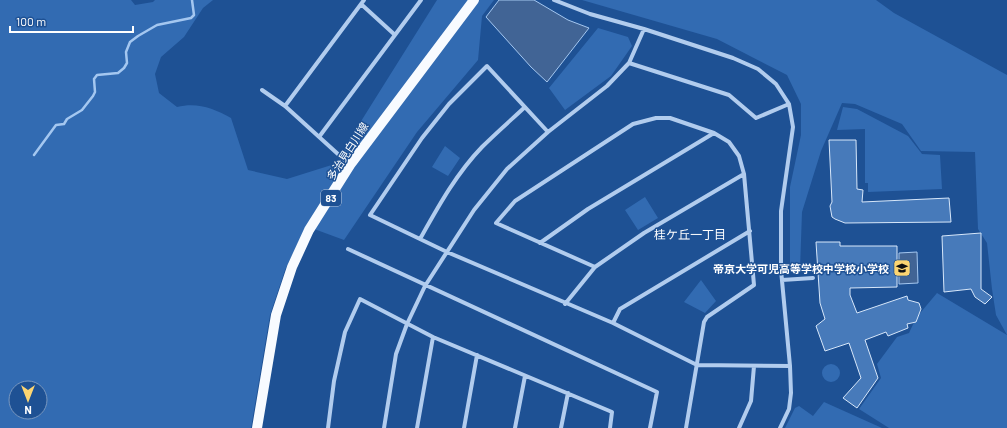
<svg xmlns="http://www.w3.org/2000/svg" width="1007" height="428" viewBox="0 0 1007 428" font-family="Barlow,'Noto Sans JP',sans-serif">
  <rect width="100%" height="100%" fill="#1e5194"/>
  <path fill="#326bb2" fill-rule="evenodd" d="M0 0H131L135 5 153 2 155 0H213L203 8 184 37 161 57 155 74 159 93 177 107C197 102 213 108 231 118L248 170 287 179 338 163 348 142 437 0H494L482 16 478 60 417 132 344 240 306 226 285 270 270 315 251 428H0ZM16 388H40V412H16Z
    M582 0H876L894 13 1007 75V428H889L859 409 881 378 877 364 897 337 909 333 916 318 937 293 1007 335 996 315 992 289 987 243 978 229 975 152 921 151 902 124 855 104 842 103 821 151 802 212 800 269 790 271V187L801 135V104L787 75 717 39Z
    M598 28 628 37 632 46 611 76 565 110 549 88Z
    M843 107 857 109 908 136 922 154 940 155 942 189 868 192V183H865V129L837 130Z
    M445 146 460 158 448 176 432 167Z
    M645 197 658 218 638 230 625 210Z
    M701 280 716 301 705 313 684 302Z
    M822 373a9 9 0 1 1 18 0a9 9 0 1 1-18 0Z
    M824 402 882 428H785L795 408 799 406 813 416Z"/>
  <path fill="#416495" stroke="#a4c7f0" d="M499 0H534L568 20 589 28 547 82 531 67 486 17Z
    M917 252 918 283 899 284V253Z"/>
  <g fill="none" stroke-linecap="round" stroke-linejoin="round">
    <path stroke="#a4c7f0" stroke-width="2.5" d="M34 155 56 125 64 124 67 119 82 110 93 96 95 92 94 79 97 75 118 73 124 68 127 63 126 52 130 42 138 36 157 25 191 18 194 15 192 0"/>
  </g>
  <path fill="#477aba" stroke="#d7e7fa" d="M829 140H856L857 189 863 190 862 202 949 198 951 222 845 223 835 219 832 217 830 206 832 202Z
    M981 233V289L992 297 985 304 975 297 971 289 944 292 942 236Z
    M816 242H840V246H897V287L850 288V295L857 313 907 296 908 300 919 303 921 309 916 322 907 324 908 328 888 336 886 332 865 340 878 378 857 408 843 398 861 378 849 343 825 351 816 326 825 319 820 303Z"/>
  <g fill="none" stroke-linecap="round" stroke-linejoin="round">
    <path stroke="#b1ccee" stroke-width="4" d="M554 0 590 14 644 29 733 58 758 69 776 84 789 104 793 127 781 211V270L790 366 791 393 789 409 780 428
      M361 4 395 35
      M629 63 729 95 756 118 789 104
      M262 90 285 106 350 165
      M285 106 364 0
      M548 132 487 66 449 104 422 138 370 215 447 252 613 323 697 365 790 366
      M319 137 421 0
      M420 239C438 207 456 174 482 147 496 133 511 120 525 107
      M540 243 588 209 714 133
      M348 249 657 392 650 428
      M595 267 496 223 515 201 633 124 656 118H670L714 133 729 142 739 156 744 174 754 285 707 317 704 322 686 428
      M782 280 813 278
      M565 304 595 267 644 233 744 174
      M613 323 620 309 750 231
      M328 428 334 381 345 332 360 299 433 337 612 412 610 428
      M384 428 396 354 407 324 425 286 474 210 507 169 548 132 607 86 629 63 644 29
      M417 428 433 337
      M464 428 477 355
      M515 428 525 376
      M561 428 568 393
      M739 428 751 401 754 366"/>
    <path stroke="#f8fbff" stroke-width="10" d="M257 428 276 315 292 267 309 230 350 165 474 0"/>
  </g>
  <defs>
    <symbol id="school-square" viewBox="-11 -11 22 22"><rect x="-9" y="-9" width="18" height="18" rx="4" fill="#fdd571" stroke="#1e5194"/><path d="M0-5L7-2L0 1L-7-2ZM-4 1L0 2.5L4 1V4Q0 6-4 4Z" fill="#111"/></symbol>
  </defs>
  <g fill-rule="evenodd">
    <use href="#school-square" x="892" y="258" width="20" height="20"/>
  </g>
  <g text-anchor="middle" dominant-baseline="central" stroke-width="3" stroke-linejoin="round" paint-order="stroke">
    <rect fill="#1e5194" stroke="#bccbdf" stroke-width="1" x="321" y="190" width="20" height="16" rx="3"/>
    <g font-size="10" font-weight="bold" fill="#fff">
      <text x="331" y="198">83</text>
    </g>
    <g font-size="11" fill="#fff" stroke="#1e5194">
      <text transform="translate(347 151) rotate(-57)">多治見白川線</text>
    </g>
    <g font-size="11" font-weight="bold" fill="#fff" stroke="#1e5194" text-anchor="end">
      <text x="889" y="268">帝京大学可児高等学校中学校小学校</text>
    </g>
    <g font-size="12" fill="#fff" stroke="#1e5194">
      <text x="690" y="234">桂ケ丘一丁目</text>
    </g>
  </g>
  <g transform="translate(28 400) rotate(180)"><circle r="19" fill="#1e5194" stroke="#7897bf"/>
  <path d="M0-3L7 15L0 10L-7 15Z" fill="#fdd571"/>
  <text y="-6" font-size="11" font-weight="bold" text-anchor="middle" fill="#ffffff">N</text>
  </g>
  <path d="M10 26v6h123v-6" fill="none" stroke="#ffffff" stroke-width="2"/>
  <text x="16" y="26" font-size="12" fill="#ffffff" stroke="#1e5194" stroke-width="3" paint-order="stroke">100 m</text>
</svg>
